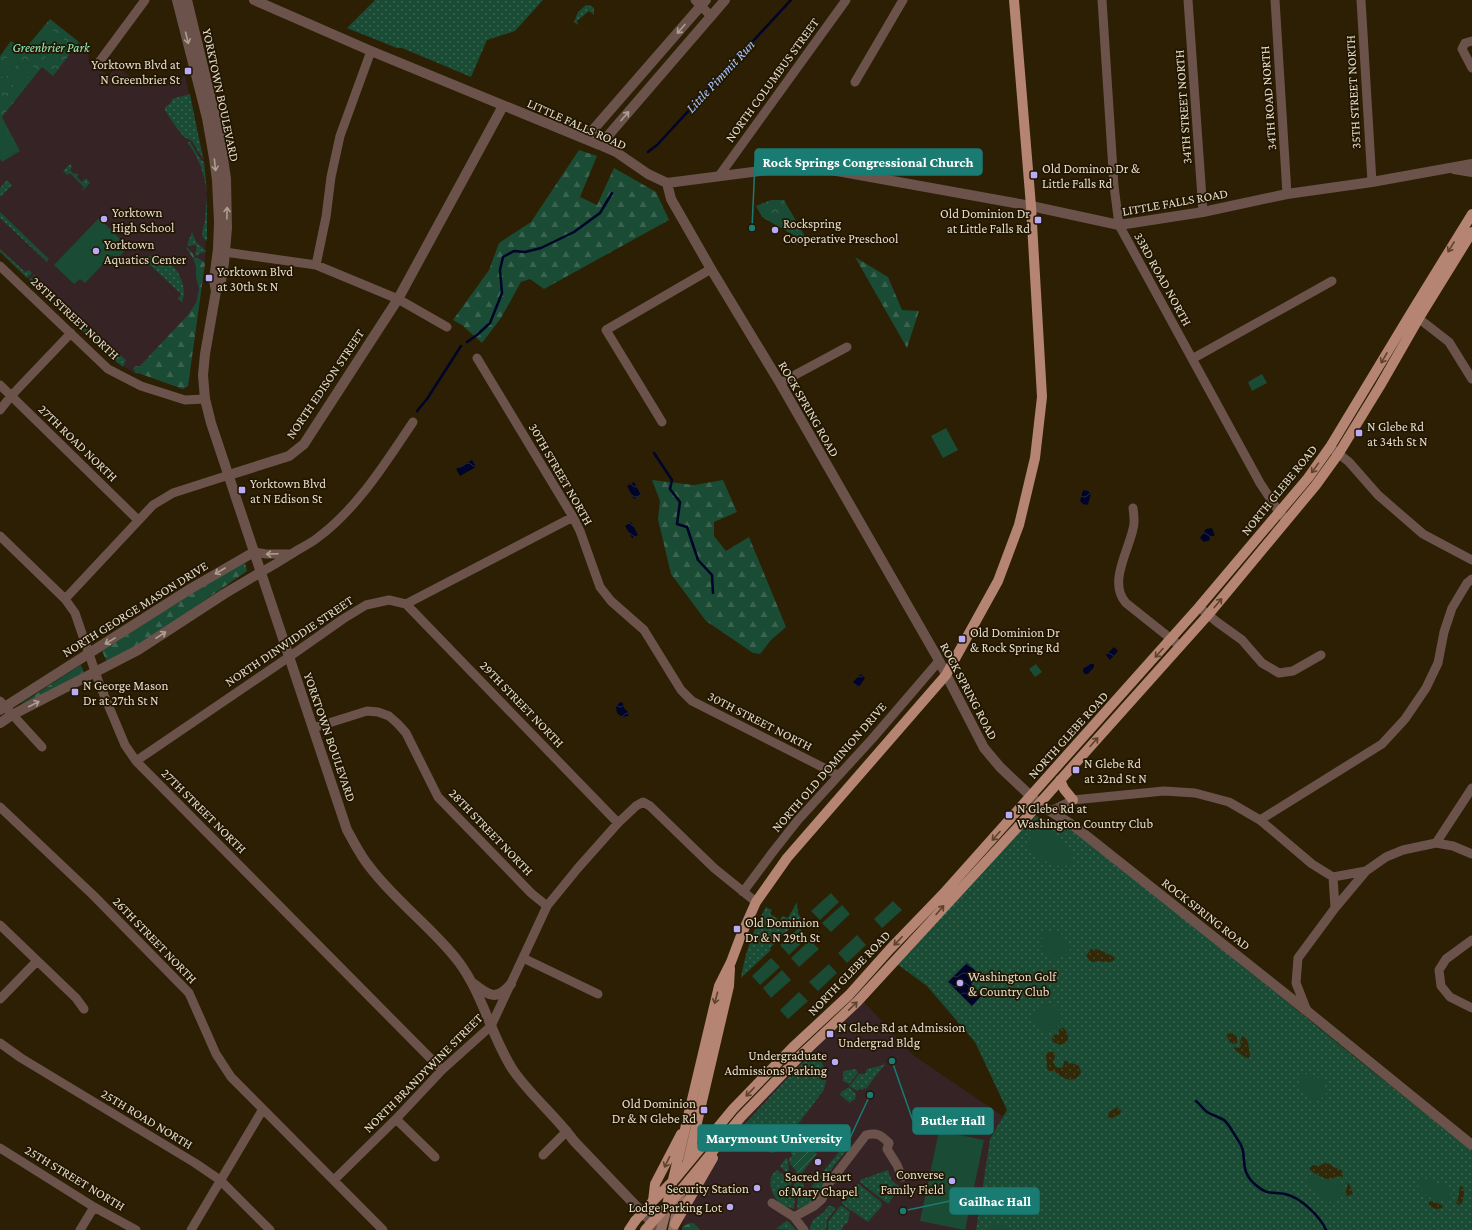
<svg xmlns="http://www.w3.org/2000/svg" width="1472" height="1230" viewBox="0 0 1472 1230" font-family="'Crimson Pro',serif">
  <defs>
    <pattern id="grass-dots" width="8" height="8" patternUnits="userSpaceOnUse"><rect width="8" height="8" fill="#1a4b34"/><path d="M2 2h.1M6 6h.1" fill="none" stroke="#3b6450" stroke-width="1.8" stroke-linecap="round"/></pattern>
    <pattern id="forest-firs" width="22" height="20" patternUnits="userSpaceOnUse"><rect width="22" height="20" fill="#1a4b34"/><path d="M5 1l3.5 6h-7zM16 11l3.5 6h-7z" fill="#3b6450"/></pattern>
    <pattern id="sand-dots" width="8" height="8" patternUnits="userSpaceOnUse"><rect width="8" height="8" fill="#312807"/><path d="M2 2h.1M6 6h.1" fill="none" stroke="#4f472a" stroke-width="1.8" stroke-linecap="round"/></pattern>
    <pattern id="park-crowns" width="20" height="18" patternUnits="userSpaceOnUse"><rect width="20" height="18" fill="#1a4b34"/><path d="M2 6a3 3 0 1 1 6 0M12 15a3 3 0 1 1 6 0" fill="none" stroke="#3b6450"/></pattern>
    <pattern id="garden-furrows" width="10" height="10" patternUnits="userSpaceOnUse"><rect width="10" height="10" fill="#1a4b34"/><path d="M-1 1l2-2M0 10L10 0M9 11l2-2" fill="none" stroke="#3b6450"/></pattern>
    <pattern id="water-waves" width="16" height="10" patternUnits="userSpaceOnUse"><rect width="16" height="10" fill="#000429"/><path d="M0 5q4-4 8 0t8 0" fill="none" stroke="#252847"/></pattern>
  </defs>
  <rect width="100%" height="100%" fill="#2c1f04"/>
  <path fill="#362326" d="M79 42 88 48 89 64 109 75 117 66 142 86 185 76 204 158 207 197 205 263 188 386 183 389 138 373 136 374 115 361 0 252V159L2 162 20 151 2 117 42 67 53 75Z
    M864 1002 913 1055 1004 1117 990 1139 976 1230H682L686 1211 711 1166 729 1139 748 1117 789 1074Z"/>
  <path fill="url(#grass-dots)" d="M375 0H543L515 31 487 40 471 77 402 48H397L347 28Z
    M586 5 591 6 594 8V15L589 11 577 21 578 25 574 22 578 12Z
    M190 94 203 159 192 141 184 137 173 123 165 110V107L171 103 172 99Z
    M187 142H190L201 160 204 162 207 192C204 173 199 157 187 142Z
    M70 164 72 167 70 170 74 174 76 173 78 175 77 177 82 182 86 178 90 183 83 190 82 189 84 187 70 173 67 175 63 171Z
    M7 180 12 185 0 197V188Z
    M207 197V241L203 238 202 232 205 221Z
    M0 212 49 259 47 262 0 218Z
    M192 232 196 242 206 251V252L200 253 196 256 195 255 197 246 194 245 189 246 187 245Z
    M0 249 25 272 29 270 32 273 27 278 0 252Z
    M149 256C171 254 190 282 182 302L178 299 181 294 145 260 142 264 140 263 143 259Z
    M34 275H35L37 278 34 282 72 318 77 315 72 321 29 280Z
    M86 324 126 360 123 367 114 360 80 329Z
    M1036 816 1070 829 1211 940 1356 1058 1472 1151V1230H976L990 1139 1007 1110 975 1042 927 986 897 964 999 854Z
    M797 902 798 913 801 918 770 948 771 950 741 978C745 953 753 930 766 907L772 910 770 914 780 920 783 916 788 918Z
    M811 1054 814 1057 817 1055 823 1065 825 1071 826 1080 824 1090 776 1153 775 1152 771 1153 744 1127V1125L784 1082Z
    M884 1063 885 1065 877 1074 866 1089 864 1088 863 1090 859 1089 857 1091 849 1086 859 1074H865L867 1069 883 1065Z
    M856 1069 858 1073 849 1084 843 1081V1071Z
    M849 1087 856 1094 855 1100H853L850 1103 840 1095 841 1092Z
    M849 1139 850 1146 833 1167 821 1192 811 1187Z
    M799 1142 805 1147 796 1158 789 1159 792 1156 791 1152Z
    M786 1158 788 1159 789 1175 780 1166Z
    M777 1170 792 1182C789 1186 792 1192 795 1194L794 1209C791 1208 787 1207 784 1206 772 1199 764 1179 777 1170Z
    M888 1170 892 1181 900 1187 888 1204 860 1182V1180Z
    M794 1186a5 5 0 1 1 10 0a5 5 0 1 1-10 0Z
    M857 1184H859L881 1202 882 1206 868 1222 843 1205 842 1202Z
    M807 1190 818 1196 806 1207 797 1209 798 1195 805 1194Z
    M828 1206H832L836 1208 827 1220 826 1230H809L813 1220 824 1212Z
    M840 1206H842L850 1212 848 1222 843 1226 842 1230H828V1222Z
    M786 1221H788L796 1230 776 1229Z"/>
  <path fill="url(#forest-firs)" d="M579 150 597 156 580 197 597 205 614 168 656 192 669 220 544 289 530 279 521 282 501 318 482 343 462 325 453 320 489 270 499 243 531 222Z
    M187 247 193 254 194 257 198 258 205 263 188 386 183 389 138 373 136 374 133 368 136 366 139 367 187 316 196 303 199 289 196 277V267L193 258 186 248Z
    M855 257 888 277 902 310 919 311 907 348Z
    M652 480 694 485 723 480 737 512 714 522V536L726 551 749 537 786 627 771 640 760 654 753 653 706 621 671 574 658 519 660 501Z
    M245 563 247 571 143 643 107 662 102 651 226 571Z
    M81 665 84 672 23 705 22 703 79 666Z
    M690 1223H694L700 1230H682V1227Z"/>
  <path fill="url(#sand-dots)" d="M1091 949C1100 948 1106 954 1113 956L1115 959C1109 965 1105 961 1098 961 1096 961 1094 962 1091 962L1086 956Z
    M1062 1028H1064C1068 1034 1069 1035 1067 1042L1060 1045 1053 1042 1052 1039 1054 1035 1059 1034V1030Z
    M1233 1033 1237 1037V1043L1233 1044 1230 1042 1226 1034Z
    M1242 1036C1250 1038 1248 1048 1250 1055L1249 1058 1244 1057 1234 1049V1047L1239 1048 1241 1046 1240 1042Z
    M1049 1052H1054L1055 1057 1053 1062 1056 1067 1062 1068 1063 1067 1064 1061H1067L1069 1064 1072 1063 1079 1066 1081 1072C1076 1085 1061 1079 1055 1071H1049L1047 1069 1046 1054Z
    M1117 1107 1121 1111 1120 1114 1110 1119 1108 1117 1109 1112Z
    M1324 1163 1330 1164C1333 1168 1338 1168 1342 1171L1343 1177C1335 1176 1337 1177 1330 1179 1325 1180 1312 1173 1309 1168L1313 1165 1319 1166Z
    M1348 1183H1349L1353 1194 1348 1196 1345 1195Z
    M1460 1186 1463 1187 1464 1194 1462 1203 1458 1205 1456 1203 1458 1199Z
    M1431 1201 1442 1205 1443 1208 1436 1209 1429 1206V1202Z"/>
  <path fill="url(#park-crowns)" d="M50 19 79 42 53 76 42 67 2 117 20 151 2 162 0 159V56L11 41 24 50Z
    M771 200H784L807 240 796 245 794 242 795 236 762 217 756 206Z"/>
  <path fill="url(#garden-furrows)" d="M807 1145 817 1154 801 1174 795 1172 796 1171 790 1164 789 1159 796 1158Z"/>
  <path fill="#1a4b34" d="M49 27 58 35 42 56 32 49Z
    M61 37 71 45 55 66 45 58Z
    M12 51 22 58 5 79 0 75V66Z
    M25 61 35 68 18 89 9 82Z
    M0 94 10 101 0 113Z
    M4 124 18 149 4 158 0 152V126Z
    M99 218 128 247 118 258 117 257 115 258 112 255 85 283 80 279 74 284 54 265Z
    M1262 374 1267 383 1252 391 1248 382Z
    M946 428 958 450 943 458 931 436Z
    M1036 664 1042 672 1035 677 1029 669Z
    M1044 829C1057 834 1075 848 1072 863 1057 873 1042 858 1029 850 1028 838 1031 830 1044 829Z
    M831 893 839 902 820 920 811 911Z
    M893 901 902 910 882 928 874 919Z
    M842 905 850 914 831 932 822 923Z
    M799 928 808 937 789 955 780 945Z
    M1052 930C1058 931 1061 933 1065 938 1079 953 1062 958 1049 959 1042 954 1041 946 1042 937L1046 932Z
    M857 935 866 945 847 963 838 953Z
    M810 940 819 949 799 967 791 958Z
    M771 958 780 967 760 985 752 976Z
    M829 964 837 973 818 991 809 982Z
    M782 970 791 980 771 998 763 988Z
    M799 992 808 1001 788 1019 780 1010Z
    M1033 1018a14 14 0 1 1 28 0a14 14 0 1 1-28 0Z
    M1304 1074C1308 1074 1310 1075 1314 1076 1325 1082 1326 1082 1326 1095 1317 1102 1313 1101 1306 1093 1303 1089 1300 1087 1299 1082Z
    M939 1131 984 1140 965 1230 920 1221Z
    M1312 1175 1324 1180 1338 1178 1343 1186C1342 1191 1342 1200 1336 1202 1327 1206 1293 1180 1312 1175Z
    M1425 1180 1448 1185 1451 1192 1448 1200C1436 1203 1425 1196 1418 1186L1420 1181Z
    M994 1222 1004 1224 1008 1230H985L989 1225Z"/>
  <path fill="url(#water-waves)" d="M472 460 476 467 460 476 456 469Z
    M634 482 641 495 634 499 627 486Z
    M1083 490 1088 491 1091 494 1088 504 1087 505 1083 504 1080 501Z
    M631 522 638 535 632 538 625 526Z
    M1212 528 1215 536H1209L1210 540 1204 542 1200 538 1206 529Z
    M1114 647 1118 651 1110 660 1106 655Z
    M1092 663 1094 664V667L1088 674H1085L1083 672C1083 667 1087 664 1092 663Z
    M861 674 865 678 859 687H857L853 682Z
    M620 702 623 703 624 708 629 713 628 716 622 717 617 713 616 707Z
    M967 963 980 975 971 984 982 995 972 1006 948 982Z"/>
  <g fill="none" stroke-linecap="round" stroke-linejoin="round">
    <path stroke="#000429" stroke-width="2.5" d="M648 152 657 145 791 0
      M467 342 477 335 490 323 502 293 500 270 503 257 514 251 525 252 541 248 574 232 600 213 612 193
      M417 411 427 399 461 346
      M654 453 672 480 670 489 680 502 677 524 687 527 698 560 712 575 713 593
      M1196 1101C1200 1104 1203 1109 1207 1112 1212 1115 1219 1117 1224 1120 1229 1124 1234 1134 1238 1140 1250 1156 1236 1169 1257 1186 1267 1195 1273 1192 1285 1194 1300 1197 1320 1216 1326 1230"/>
    <path stroke="#6b534b" stroke-width="9" d="M695 0 711 16
      M1102 0 1114 186 1119 225 1260 483 1279 512 1283 516
      M1188 0 1203 212
      M1275 0 1287 194
      M1361 0 1372 182
      M1472 41 1465 43 1462 49 1472 68
      M100 61 145 0
      M855 82 903 0
      M719 176 846 0
      M225 252 316 265 398 299 447 327
      M316 265 326 217 331 177 340 136 371 51
      M0 266 108 369 141 386 185 400 205 399
      M1413 314 1449 342 1472 379
      M477 358 573 517 580 531 600 587 611 601 644 630 681 690 692 701 838 775
      M1192 359 1332 281
      M780 383 847 347
      M0 385 138 520
      M0 410 11 396 71 333
      M662 422 606 330 711 269
      M1330 447 1349 462 1378 495 1423 534 1472 560
      M1133 508C1134 515 1135 523 1133 529 1128 552 1108 583 1126 603L1180 646
      M0 536 65 599 75 613 99 683 125 745 136 761 442 1070
      M254 552 266 554H290
      M261 572C271 567 280 561 290 555 298 549 308 545 316 539 357 509 385 464 413 422
      M65 599 153 505 173 493 229 475
      M406 604 618 823
      M1199 607 1217 622 1242 640 1262 663 1279 673 1293 671 1321 655
      M0 701 42 747
      M313 728 367 711 378 712 389 716 398 724 406 733 438 797 531 893 547 906
      M136 761 289 657 343 619 366 605 389 600 406 604 573 517
      M0 807 94 896 189 993 216 1054 231 1077 383 1230
      M1051 811 1073 800 1164 791 1195 793 1229 802 1260 820 1312 864 1333 877
      M1260 820 1382 744 1405 719 1426 688 1438 663 1444 632 1452 608 1467 583 1472 579
      M1436 843 1472 788
      M743 892 772 853 798 820 872 739 939 661
      M1335 908 1366 871
      M0 925 76 998 84 1009
      M1472 940 1446 959 1439 970 1441 986 1450 997 1472 1008
      M523 958 598 994
      M0 999 37 961
      M1307 1011 1296 983 1298 958 1335 908 1333 877 1366 871 1386 857 1403 850 1436 843 1453 846 1472 854
      M0 1043 21 1058 195 1163 220 1180 270 1230
      M396 1119 435 1157
      M0 1148 94 1207 136 1230
      M543 1155 567 1131
      M334 1180 396 1119 442 1070 491 1026 547 906 578 868 618 823 636 806 643 802 650 806 714 868 756 902
      M772 1203 794 1217 804 1230
      M794 1217 814 1206 822 1199 827 1186 866 1135C877 1132 881 1135 889 1143L887 1149 897 1165 902 1177
      M80 1230 94 1207
      M191 1230 263 1109"/>
    <path stroke="#6b534b" stroke-width="10" d="M177 0 207 118 214 158 217 180 219 222 218 249 214 280 216 291
      M187 0 220 137 226 179 227 228 224 263 221 281 216 291 205 354 203 375 205 399 211 423 347 830C354 842 360 855 369 866 395 901 432 927 458 961 483 994 491 1036 513 1070 531 1096 556 1116 574 1141L658 1229
      M254 0 371 51 600 145 616 152 648 174 667 183 783 168 815 167 1031 206 1119 225 1203 212 1287 194 1372 182 1472 164
      M585 139 706 0
      M600 145 725 0
      M1454 169 1472 172
      M667 183 671 199 711 269 780 383 936 655 984 748 1000 767 1039 804 1074 826 1307 1011 1472 1145
      M229 475 289 456 304 444 398 299 503 106
      M0 710 190 589 254 552
      M0 723 12 715 138 650 224 594 261 572
      M474 984C490 997 497 1000 511 984"/>
    <path stroke="#956f61" stroke-width="10" d="M673 1230 681 1190"/>
    <path stroke="#b58472" stroke-width="10" d="M1060 780 1064 789 1073 800
      M688 1161 729 986 730 968
      M653 1201 675 1179 733 1109 793 1047 849 995 890 949 943 894 1199 607 1308 478 1330 447 1411 313 1472 214
      M653 1201 655 1184 681 1134
      M668 1204 681 1190 741 1117 801 1055 857 1002 1039 804 1208 615 1316 485 1339 453 1380 386 1419 318 1472 232
      M667 1205 719 986 731 962 740 938 756 902 787 858 946 675 998 581 1019 525 1035 458 1042 397 1031 206 1014 0
      M675 1224 713 1158
      M629 1230 635 1221"/>
    <path stroke="#956f61" stroke-width="10" d="M661 1230 665 1215"/>
    <path stroke="#b58472" stroke-width="10" d="M635 1221 653 1201
      M645 1230 663 1210"/>
  </g>
  <defs><path id="oneway-shaft" d="M-6 0H5M1.5-3L5.5 0L1.5 3" fill="none" stroke-width="1.6" stroke-linecap="round" stroke-linejoin="round"/></defs>
  <g stroke="#ad9e91">
    <use href="#oneway-shaft" transform="translate(681 29) rotate(131)"/>
    <use href="#oneway-shaft" transform="translate(187 38) rotate(76)"/>
    <use href="#oneway-shaft" transform="translate(625 116) rotate(-49)"/>
    <use href="#oneway-shaft" transform="translate(215 165) rotate(84)"/>
    <use href="#oneway-shaft" transform="translate(227 213) rotate(-89)"/>
    <use href="#oneway-shaft" transform="translate(272 554) rotate(178)"/>
    <use href="#oneway-shaft" transform="translate(220 571) rotate(150)"/>
    <use href="#oneway-shaft" transform="translate(161 635) rotate(-33)"/>
    <use href="#oneway-shaft" transform="translate(110 641) rotate(149)"/>
    <use href="#oneway-shaft" transform="translate(34 704) rotate(-27)"/>
  </g>
  <g stroke="#5d422e">
    <use href="#oneway-shaft" transform="translate(1451 247) rotate(122)"/>
    <use href="#oneway-shaft" transform="translate(1384 358) rotate(120)"/>
    <use href="#oneway-shaft" transform="translate(1315 468) rotate(126)"/>
    <use href="#oneway-shaft" transform="translate(1218 603) rotate(-50)"/>
    <use href="#oneway-shaft" transform="translate(1159 653) rotate(132)"/>
    <use href="#oneway-shaft" transform="translate(1094 742) rotate(-48)"/>
    <use href="#oneway-shaft" transform="translate(996 836) rotate(132)"/>
    <use href="#oneway-shaft" transform="translate(940 910) rotate(-49)"/>
    <use href="#oneway-shaft" transform="translate(898 941) rotate(134)"/>
    <use href="#oneway-shaft" transform="translate(716 998) rotate(105)"/>
    <use href="#oneway-shaft" transform="translate(853 1006) rotate(-44)"/>
    <use href="#oneway-shaft" transform="translate(750 1092) rotate(134)"/>
    <use href="#oneway-shaft" transform="translate(667 1162) rotate(116)"/>
  </g>
  <g fill="#b8abf7" stroke="#221600" stroke-width="1.5">
    <rect x="184" y="67" width="8" height="8" rx="2"/>
    <rect x="1030" y="171" width="8" height="8" rx="2"/>
    <circle cx="104" cy="219" r="4"/>
    <rect x="1034" y="216" width="8" height="8" rx="2"/>
    <circle cx="775" cy="230" r="4"/>
    <circle cx="96" cy="251" r="4"/>
    <rect x="205" y="274" width="8" height="8" rx="2"/>
    <rect x="1355" y="429" width="8" height="8" rx="2"/>
    <rect x="238" y="486" width="8" height="8" rx="2"/>
    <rect x="958" y="635" width="8" height="8" rx="2"/>
    <rect x="71" y="688" width="8" height="8" rx="2"/>
    <rect x="1072" y="766" width="8" height="8" rx="2"/>
    <rect x="1005" y="811" width="8" height="8" rx="2"/>
    <rect x="733" y="925" width="8" height="8" rx="2"/>
    <circle cx="960" cy="983" r="4"/>
    <rect x="826" y="1030" width="8" height="8" rx="2"/>
    <circle cx="835" cy="1062" r="4"/>
    <rect x="700" y="1106" width="8" height="8" rx="2"/>
    <circle cx="818" cy="1162" r="4"/>
    <circle cx="952" cy="1181" r="4"/>
    <circle cx="757" cy="1188" r="4"/>
    <circle cx="730" cy="1207" r="4"/>
  </g>
  <g text-anchor="middle" dominant-baseline="central" stroke-width="3.5" stroke-linejoin="round" paint-order="stroke">
    <g font-size="13" font-style="italic" fill="#95edbe" stroke="#221600">
      <text x="51" y="47">Greenbrier Park</text>
    </g>
    <g font-size="13" fill="#e3dbcb" stroke="#221600" text-anchor="start">
      <text x="180" y="64" text-anchor="end">Yorktown Blvd at<tspan x="180" dy="15">N Greenbrier St</tspan></text>
      <text x="1042" y="168">Old Dominon Dr &amp;<tspan x="1042" dy="15">Little Falls Rd</tspan></text>
      <text x="112" y="212">Yorktown<tspan x="112" dy="15">High School</tspan></text>
      <text x="1030" y="213" text-anchor="end">Old Dominion Dr<tspan x="1030" dy="15">at Little Falls Rd</tspan></text>
      <text x="783" y="223">Rockspring<tspan x="783" dy="15">Cooperative Preschool</tspan></text>
      <text x="104" y="244">Yorktown<tspan x="104" dy="15">Aquatics Center</tspan></text>
      <text x="217" y="271">Yorktown Blvd<tspan x="217" dy="15">at 30th St N</tspan></text>
      <text x="1367" y="426">N Glebe Rd<tspan x="1367" dy="15">at 34th St N</tspan></text>
      <text x="250" y="483">Yorktown Blvd<tspan x="250" dy="15">at N Edison St</tspan></text>
      <text x="970" y="632">Old Dominion Dr<tspan x="970" dy="15">&amp; Rock Spring Rd</tspan></text>
      <text x="83" y="685">N George Mason<tspan x="83" dy="15">Dr at 27th St N</tspan></text>
      <text x="1084" y="763">N Glebe Rd<tspan x="1084" dy="15">at 32nd St N</tspan></text>
      <text x="1017" y="808">N Glebe Rd at<tspan x="1017" dy="15">Washington Country Club</tspan></text>
      <text x="745" y="922">Old Dominion<tspan x="745" dy="15">Dr &amp; N 29th St</tspan></text>
      <text x="968" y="976">Washington Golf<tspan x="968" dy="15">&amp; Country Club</tspan></text>
      <text x="838" y="1027">N Glebe Rd at Admission<tspan x="838" dy="15">Undergrad Bldg</tspan></text>
      <text x="827" y="1055" text-anchor="end">Undergraduate<tspan x="827" dy="15">Admissions Parking</tspan></text>
      <text x="696" y="1103" text-anchor="end">Old Dominion<tspan x="696" dy="15">Dr &amp; N Glebe Rd</tspan></text>
      <text x="944" y="1174" text-anchor="end">Converse<tspan x="944" dy="15">Family Field</tspan></text>
      <text x="818" y="1176" text-anchor="middle">Sacred Heart<tspan x="818" dy="15">of Mary Chapel</tspan></text>
      <text x="749" y="1188" text-anchor="end">Security Station</text>
      <text x="722" y="1207" text-anchor="end">Lodge Parking Lot</text>
    </g>
    <g font-size="13" fill="#e3dbcb" stroke="#221600">
      <text transform="translate(772 80) rotate(-54)">NORTH COLUMBUS STREET</text>
      <text transform="translate(1353 92) rotate(-93)">35TH STREET NORTH</text>
      <text transform="translate(221 95) rotate(78)">YORKTOWN BOULEVARD</text>
      <text transform="translate(1268 98) rotate(-94)">34TH ROAD NORTH</text>
      <text transform="translate(1183 107) rotate(-94)">34TH STREET NORTH</text>
      <text transform="translate(577 124) rotate(24)">LITTLE FALLS ROAD</text>
      <text transform="translate(1175 202) rotate(-10)">LITTLE FALLS ROAD</text>
      <text transform="translate(1163 279) rotate(61)">33RD ROAD NORTH</text>
      <text transform="translate(75 318) rotate(43)">28TH STREET NORTH</text>
      <text transform="translate(325 384) rotate(-56)">NORTH EDISON STREET</text>
      <text transform="translate(809 409) rotate(60)">ROCK SPRING ROAD</text>
      <text transform="translate(78 443) rotate(44)">27TH ROAD NORTH</text>
      <text transform="translate(561 474) rotate(60)">30TH STREET NORTH</text>
      <text transform="translate(1279 490) rotate(-51)">NORTH GLEBE ROAD</text>
      <text transform="translate(135 609) rotate(-32)">NORTH GEORGE MASON DRIVE</text>
      <text transform="translate(289 641) rotate(-34)">NORTH DINWIDDIE STREET</text>
      <text transform="translate(969 691) rotate(62)">ROCK SPRING ROAD</text>
      <text transform="translate(522 704) rotate(46)">29TH STREET NORTH</text>
      <text transform="translate(760 721) rotate(27)">30TH STREET NORTH</text>
      <text transform="translate(1068 735) rotate(-48)">NORTH GLEBE ROAD</text>
      <text transform="translate(330 737) rotate(71)">YORKTOWN BOULEVARD</text>
      <text transform="translate(829 767) rotate(-49)">NORTH OLD DOMINION DRIVE</text>
      <text transform="translate(204 811) rotate(45)">27TH STREET NORTH</text>
      <text transform="translate(491 832) rotate(46)">28TH STREET NORTH</text>
      <text transform="translate(1206 914) rotate(38)">ROCK SPRING ROAD</text>
      <text transform="translate(155 940) rotate(46)">26TH STREET NORTH</text>
      <text transform="translate(849 973) rotate(-46)">NORTH GLEBE ROAD</text>
      <text transform="translate(423 1073) rotate(-45)">NORTH BRANDYWINE STREET</text>
      <text transform="translate(147 1119) rotate(31)">25TH ROAD NORTH</text>
      <text transform="translate(75 1178) rotate(31)">25TH STREET NORTH</text>
    </g>
    <g font-size="14" font-style="italic" fill="#a9c6ff" stroke="#221600">
      <text transform="translate(720 76) rotate(-47)">Little Pimmit Run</text>
    </g>
  </g>
  <path fill="none" stroke="#1a7b73" stroke-width="1.5" d="M752 228L755 162M892 1061L913 1121M870 1095L850 1138M903 1211L950 1201"/>
  <g fill="#1a7b73" stroke="#221600" stroke-width="1.5">
    <circle cx="752" cy="228" r="4"/>
    <circle cx="892" cy="1061" r="4"/>
    <circle cx="870" cy="1095" r="4"/>
    <circle cx="903" cy="1211" r="4"/>
  </g>
  <g fill="#1a7b73" stroke="#1a7b73" stroke-width="1.5">
    <rect x="755" y="149" width="227" height="26" rx="4"/>
    <rect x="913" y="1108" width="80" height="26" rx="4"/>
    <rect x="698" y="1125" width="152" height="26" rx="4"/>
    <rect x="950" y="1188" width="89" height="26" rx="4"/>
  </g>
  <g font-size="14" text-anchor="middle" font-weight="bold" fill="#fff">
    <text x="868" y="167">Rock Springs Congressional Church</text>
    <text x="953" y="1125">Butler Hall</text>
    <text x="774" y="1143">Marymount University</text>
    <text x="995" y="1206">Gailhac Hall</text>
  </g>
</svg>
